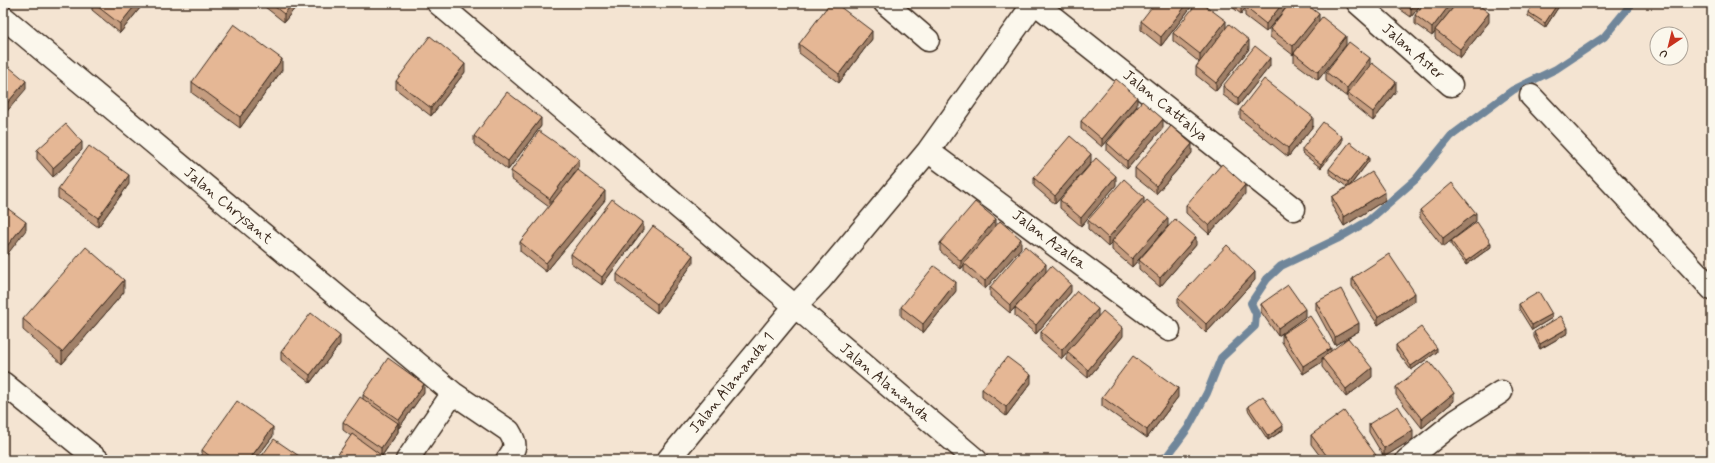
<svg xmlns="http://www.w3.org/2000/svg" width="1715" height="463" viewBox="0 0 1715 463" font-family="Mynerve,sans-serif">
  <rect width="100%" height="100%" fill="#f4e4d2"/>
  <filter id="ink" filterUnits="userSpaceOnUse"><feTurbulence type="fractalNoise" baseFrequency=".025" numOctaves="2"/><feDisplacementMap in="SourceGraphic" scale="8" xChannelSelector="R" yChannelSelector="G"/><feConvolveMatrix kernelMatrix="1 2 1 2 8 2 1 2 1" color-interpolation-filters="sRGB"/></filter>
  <g filter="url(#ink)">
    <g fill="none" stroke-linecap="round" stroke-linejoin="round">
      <path stroke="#6f869a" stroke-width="8" d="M1162 460 1168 455 1188 428 1207 393 1221 358 1255 326 1256 314 1251 303 1267 279 1281 266 1337 239 1368 221 1416 179 1451 136 1513 90 1556 69 1604 37 1632 3"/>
      <defs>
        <path id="street" d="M438 3 976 460
          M885 3 928 40
          M1035 3 1294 209
          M1358 3 1451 85
          M3 17 453 393 509 431C517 444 516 448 507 460
          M1531 96 1712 289
          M928 151 1169 330
          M3 383 98 460
          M407 460 453 393
          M668 460 795 306 821 279 928 151 1034 3
          M1407 460 1456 421 1501 392"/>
      </defs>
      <use href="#street" stroke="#3b2a1e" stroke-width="25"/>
      <use href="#street" stroke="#fbf7ec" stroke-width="22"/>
    </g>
    <path fill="#c59d80" stroke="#3b2a1e" d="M92 3H144L120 33 92 10Z
      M260 3H299L284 22Z
      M1191 3V7L1161 46 1141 30V21Z
      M1227 3H1290L1266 32 1245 16V7L1241 14Z
      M1391 3H1422L1411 17Z
      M1561 3 1545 28 1528 16V12Z
      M1415 15 1489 22 1460 58 1435 38V32L1432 36 1415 24Z
      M1319 21 1346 45 1318 80 1294 62V54L1293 55 1270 37V29Z
      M1226 29 1249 49 1216 91 1196 75V67L1199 62 1173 41V33Z
      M872 39 839 83 799 53V44Z
      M1370 65 1396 91 1373 121 1348 101V95L1347 97 1326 81V72Z
      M1270 66 1238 106 1223 95V86Z
      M282 70 240 128 192 93V82Z
      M465 72 431 116 396 89V81Z
      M1137 106 1102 147 1081 129V121Z
      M1240 110 1313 126 1288 157 1240 118Z
      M541 126 508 170 474 144V136Z
      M1163 128 1127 169 1107 151V143Z
      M1342 142 1321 168 1302 153V149Z
      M37 150H82L53 177 37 159Z
      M1192 153 1156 194 1135 177V168Z
      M1369 161 1350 186 1385 200 1344 226 1332 206V197L1347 187 1329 173V169Z
      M1091 163 1055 204 1034 186V178Z
      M579 167 563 189 605 200 546 272 520 251V242L549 207 511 179V171Z
      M129 184 98 227 58 198V189Z
      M1116 185 1081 226 1060 208V200Z
      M1245 194 1209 234 1186 213V205Z
      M1144 203 1168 226 1132 267 1112 250V243L1108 247 1088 229V220Z
      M1420 210 1476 221 1443 247 1420 218Z
      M996 226 1021 248 985 289 964 271V265L961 269 940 251V243Z
      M643 230 602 285 571 263V254Z
      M1451 241 1491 247 1466 265 1451 245Z
      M1196 245 1160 287 1139 269V260Z
      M693 263 657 313 617 283V274Z
      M1046 272 1071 292 1036 334 1015 316V308L1010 313 990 296V287Z
      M1352 278 1415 301 1378 325 1352 286Z
      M1255 280 1206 333 1178 306V298Z
      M956 291 923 333 901 316V307Z
      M124 292 62 364 23 330V319Z
      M1316 302 1359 331 1335 345 1316 310Z
      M1261 304 1305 317 1278 336 1261 312Z
      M1519 304 1552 318 1532 330 1519 309Z
      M1098 316 1123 336 1088 378 1067 360V353L1062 359 1041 341V332Z
      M1534 332 1568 333 1540 349 1534 337Z
      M1282 334 1331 352 1372 377 1346 397 1322 367V362L1303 374 1282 342Z
      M340 344 310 383 281 360V352Z
      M1396 345 1437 352 1411 370 1396 350Z
      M1031 383 1006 416 982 397V389Z
      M1396 387 1454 401 1422 428 1396 395Z
      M424 392 399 428H398V432L382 456 385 460H337V456L351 436 343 430V422L363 399V395Z
      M1102 397H1178L1147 438 1102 406Z
      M1248 406 1283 430 1268 440 1248 410Z
      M1369 424 1413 439 1384 457 1369 432Z
      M1311 435 1378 460H1323L1311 444Z
      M273 436 255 460H203L202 459V450Z"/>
    <path fill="#a08068" stroke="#3b2a1e" d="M137 3H144L120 33V24Z
      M293 3H299L284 22V14Z
      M1188 3H1191V7L1161 46V37Z
      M1242 3H1249L1241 14V5Z
      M1283 3H1290L1266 32V24Z
      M1416 3H1422L1411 17V9Z
      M1451 3H1457L1435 30V32L1432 36V28Z
      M1558 3H1561L1545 28V23Z
      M1489 13V22L1460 58V49Z
      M1319 14V22L1294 53 1293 55V46Z
      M1226 21V30L1200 62V54Z
      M872 31V39L839 83V74Z
      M1346 36V45L1318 80V72Z
      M1249 40V49L1216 91V83Z
      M1270 58V66L1238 106V98Z
      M1370 58V67L1348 93V95L1347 97V88Z
      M282 59V70L240 128V117Z
      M465 64V72L431 116V108Z
      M26 81V89L3 116V108Z
      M1396 82V91L1373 121V112Z
      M1137 97V106L1102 147V139Z
      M1313 117V126L1288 157V148Z
      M541 118V126L508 170V161Z
      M1163 119V128L1127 169V161Z
      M1342 137V142L1321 168V164Z
      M82 142V150L53 177V168Z
      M1192 144V153L1156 194V186Z
      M1091 154V163L1055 204V196Z
      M1369 157V161L1348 188V183Z
      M579 159V167L550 208V199Z
      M129 175V184L98 227V218Z
      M1116 176V185L1081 226V218Z
      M1245 185V194L1209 234V226Z
      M605 191V200L546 272V263Z
      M1385 192V200L1344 226V217Z
      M1144 197V205L1112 241V243L1108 247V238Z
      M1476 213V221L1443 247V238Z
      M1168 218V226L1132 267V259Z
      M996 219V228L964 263V265L961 269V261Z
      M26 222V230L3 260V251Z
      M643 222V230L602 285V277Z
      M1196 237V245L1160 287V278Z
      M1021 239V248L985 289V281Z
      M1491 243V247L1466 265V261Z
      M693 255V263L657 313V304Z
      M1046 264V272L1010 313V305Z
      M1255 272V280L1206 333V324Z
      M124 280V292L62 364V352Z
      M956 282V291L923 333V324Z
      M1071 284V292L1036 334V325Z
      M1415 293V301L1378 325V317Z
      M1098 309V317L1062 359V350Z
      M1305 309V317L1278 336V328Z
      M1552 314V318L1532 330V325Z
      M1359 323V331L1335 345V337Z
      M1123 328V336L1088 378V370Z
      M1568 328V333L1540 349V344Z
      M340 336V344L310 383V375Z
      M1331 348V356L1322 358V362L1303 374V366Z
      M1437 348V352L1411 370V366Z
      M1372 368V377L1346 397V389Z
      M1031 375V383L1006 416V407Z
      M424 384V392L399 428V420Z
      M1178 388V397L1147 438V430Z
      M1454 393V401L1422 428V419Z
      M398 423V432L381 457V448Z
      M1283 426V430L1268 440V436Z
      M273 427V436L255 460H249Z
      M1413 430V439L1384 457V448Z"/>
    <path fill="#e5b795" stroke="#3b2a1e" d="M93 3H137L120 24Z
      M270 3H293L284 14Z
      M830 3H835L872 31 839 74 799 44Z
      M1155 3H1188L1161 37 1141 21Z
      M1197 3H1202L1226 21 1200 54 1173 33Z
      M1249 3H1283L1266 24 1245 7Z
      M1290 3H1305L1319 14 1293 46 1270 29Z
      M1403 3H1416L1411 9Z
      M1424 3H1451L1432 28 1415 15Z
      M1457 3H1476L1489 13 1460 49 1435 30Z
      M1534 3H1558L1545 23 1528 12Z
      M1322 17 1346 36 1318 72 1294 53Z
      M234 24 282 59 240 117 192 82Z
      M1229 24 1249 40 1216 83 1196 67Z
      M430 36 465 64 431 108 396 81Z
      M1349 42 1370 58 1347 88 1326 72Z
      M1255 46 1270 58 1238 98 1223 86Z
      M3 62 26 81 3 108Z
      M1372 63 1396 82 1373 112 1348 93Z
      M1116 79 1137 97 1102 139 1081 121Z
      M1264 79 1313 117 1288 148 1240 110Z
      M507 92 541 118 508 161 474 136Z
      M1142 101 1163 119 1127 161 1107 143Z
      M1323 122 1342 137 1321 164 1302 149Z
      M66 124 82 142 53 168 37 150Z
      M1171 126 1192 144 1156 186 1135 168Z
      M539 131 579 159 550 199 511 171Z
      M1070 136 1091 154 1055 196 1034 178Z
      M1350 142 1369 157 1348 183 1329 169Z
      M89 146 129 175 98 218 58 189Z
      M1096 158 1116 176 1081 218 1060 200Z
      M1222 164 1245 185 1209 226 1186 205Z
      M578 170 605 191 546 263 520 242Z
      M1372 172 1385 192 1344 217 1332 197Z
      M1124 179 1144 197 1108 238 1088 220Z
      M1452 183 1476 213 1443 238 1420 210Z
      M612 199 643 222 602 277 571 254Z
      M1147 200 1168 218 1132 259 1112 241Z
      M975 202 996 219 961 261 940 243Z
      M3 205 26 222 3 251Z
      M1175 219 1196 237 1160 278 1139 260Z
      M1000 221 1021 239 985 281 964 263Z
      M1477 222 1491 243 1466 261 1451 241Z
      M653 226 693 255 657 304 617 274Z
      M1227 245 1255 272 1206 324 1178 298Z
      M1025 246 1046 264 1010 305 990 287Z
      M86 247 124 280 62 352 23 319Z
      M1389 254 1415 293 1378 317 1352 278Z
      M934 266 956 282 923 324 901 307Z
      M1051 266 1071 284 1036 325 1015 308Z
      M1288 285 1305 309 1278 328 1261 304Z
      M1341 289 1359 323 1335 337 1316 302Z
      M1077 291 1098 309 1062 350 1041 332Z
      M1539 292 1552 314 1532 325 1519 304Z
      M1103 311 1123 328 1088 370 1067 352Z
      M311 313 340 336 310 375 281 352Z
      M1310 316 1331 348 1303 366 1282 334Z
      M1561 316 1568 328 1540 344 1534 332Z
      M1421 327 1437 348 1411 366 1396 345Z
      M1348 338 1372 368 1346 389 1322 358Z
      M1133 356 1178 388 1147 430 1102 397Z
      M1007 357 1031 375 1006 407 982 389Z
      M388 358 424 384 399 420 363 395Z
      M1429 361 1454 393 1422 419 1396 387Z
      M1263 396 1283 426 1268 436 1248 406Z
      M360 397 398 423 381 448 343 422Z
      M237 401 273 427 249 460H215L202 450Z
      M1398 406 1413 430 1384 448 1369 424Z
      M1344 411 1378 458 1375 460H1330L1311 435Z
      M352 434 385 458 384 460H342L337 456Z
      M274 439 302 458 301 460H259Z
      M1302 456 1304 460H1295Z"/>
  </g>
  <g text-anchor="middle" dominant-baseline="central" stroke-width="3" stroke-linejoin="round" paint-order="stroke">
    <g font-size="15" fill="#3b2a1e" stroke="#fbf7ec">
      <text transform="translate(1413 52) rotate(41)">Jalan Aster</text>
      <text transform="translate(1165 106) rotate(39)">Jalan Cattalya</text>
      <text transform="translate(228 206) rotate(40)">Jalan Chrysant</text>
      <text transform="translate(1049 240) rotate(37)">Jalan Azalea</text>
      <text transform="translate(732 383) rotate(-51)">Jalan Alamanda 1</text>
      <text transform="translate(885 383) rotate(40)">Jalan Alamanda</text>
    </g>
  </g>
  <rect width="1715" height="463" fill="none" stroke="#fbf7ec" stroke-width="16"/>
  <rect x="8" y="8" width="1699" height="447" fill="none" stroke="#3b2a1e" stroke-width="1.5" filter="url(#ink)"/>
  <g transform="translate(1669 46) rotate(215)"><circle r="19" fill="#fbf7ec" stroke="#aea59a"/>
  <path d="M0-3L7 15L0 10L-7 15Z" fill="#c8321e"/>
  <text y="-6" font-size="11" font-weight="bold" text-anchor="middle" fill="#3b2a1e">U</text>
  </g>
</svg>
